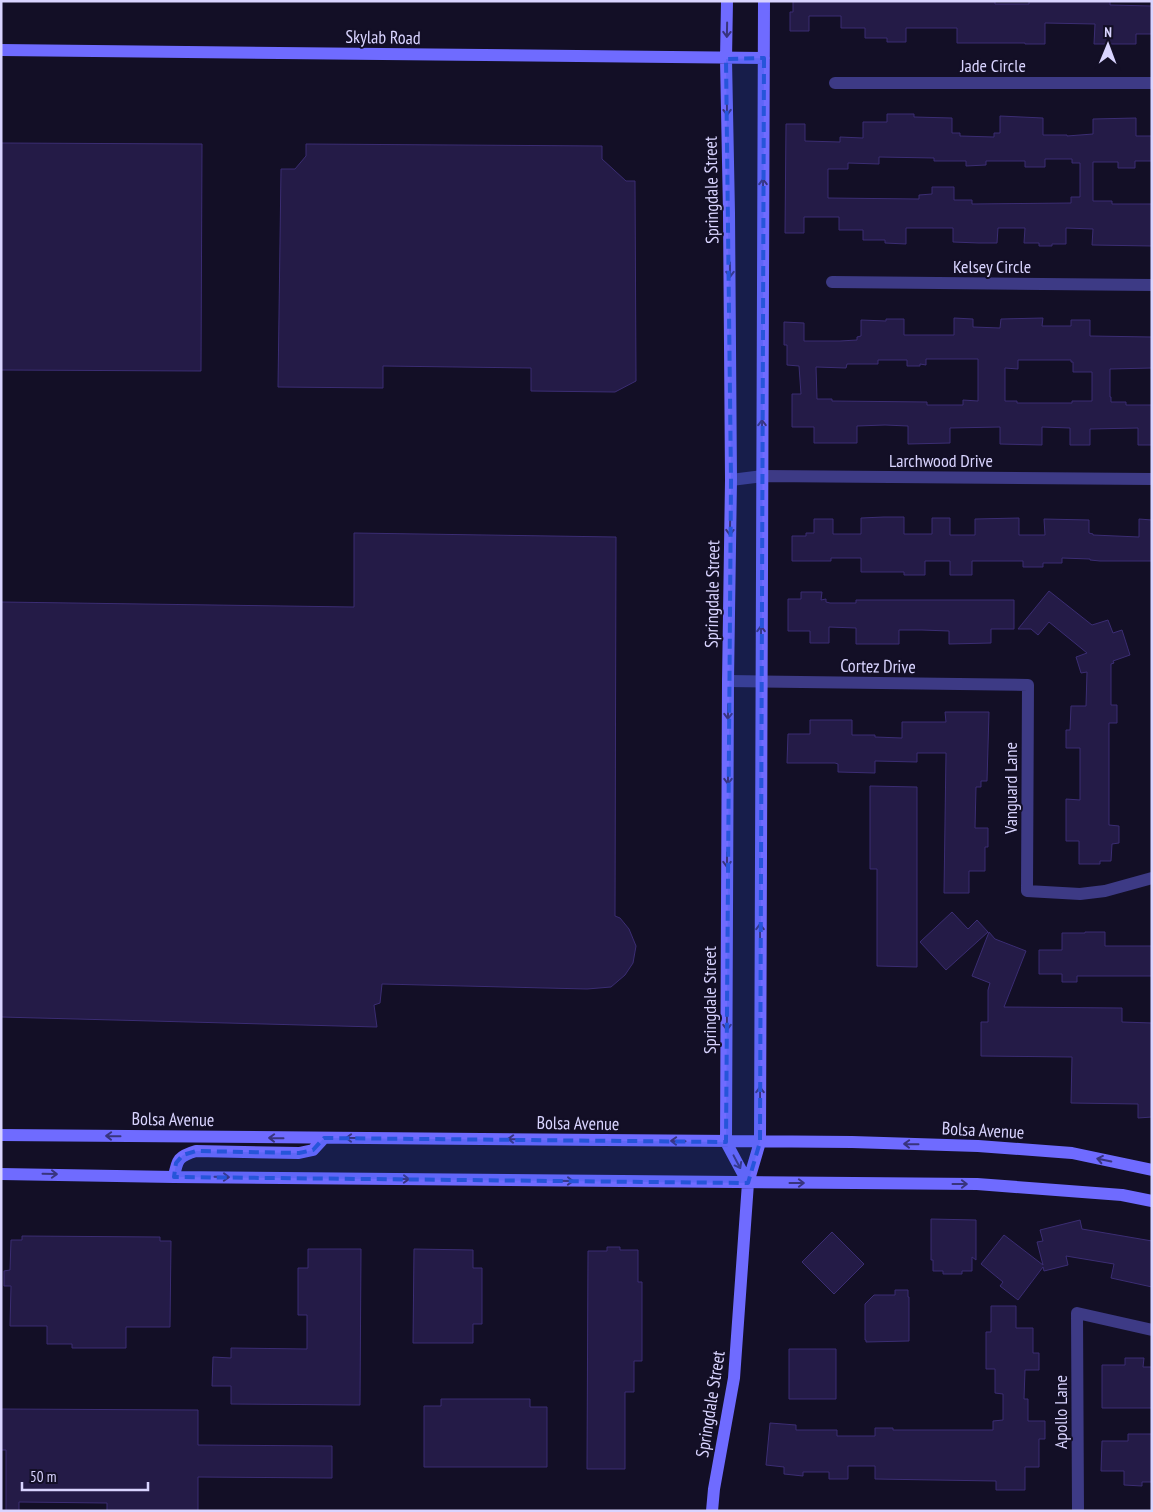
<svg xmlns="http://www.w3.org/2000/svg" width="1153" height="1512" viewBox="0 0 1153 1512" font-family="'PT Sans Narrow',sans-serif">
  <rect width="100%" height="100%" fill="#130f26"/>
  <path fill="#241b47" stroke="#3b2d73" fill-rule="evenodd" d="M793 1H995V4H1029V1H1110V5L1152 6V34H1136V44H1094L1095 24 1045 23V44H1025V43H957V28H906V42H887V38H865V28H841V16H809V31H790V12H793Z
    M887 114H914V117L952 118V133H960V136L994 137V133H1000V116L1043 118V135H1067V136L1093 134V119L1136 118V136H1152V161H1135V168H1118V162H1093V201H1112V204H1152V246L1092 245 1093 229 1066 228V244H1052V246H1039V243H1024L1025 228H998L997 243H979L953 242V228H906V244L885 243V240H863V230H839V217H804V233H785L786 124H805V141L840 142V137L863 138V122H887ZM879 157 934 158V161H966V166L986 165V161H1025V167H1045V159H1072V163H1080V197H1071V203L972 204V200H954V187H932V194L919 195V199L828 198V169H848V163L879 164Z
    M1 143 202 144 201 371 1 370Z
    M306 144 602 146V159L626 181H635L636 381 615 392 531 391V368L383 366V388L278 387 281 169H295L306 156Z
    M954 318 973 319V327L1000 328 1001 319 1043 318 1042 326H1071V320H1090V336L1152 337V368L1110 369V397H1111V402H1126V405H1152V445H1138V428L1090 429V445H1070V428L1042 427V445L1000 444V427L950 428V443L908 444V426L885 425 857 426V443H814V427H792V394H801L799 366 787 365V345H784V322L804 323V341H840L857 340V337L861 336V320L886 321V319H904V335H954ZM926 359H978V401L963 400V405H927V402L832 401V399H817L816 367 846 368 847 364H878V360H907V366H920V364L926 365ZM1018 360H1071V362H1073V372H1092V401H1072V403H1017V401H1005V368L1018 369Z
    M884 517H904V534H932V518H950V535H975V519L1019 518V535H1045L1044 519 1089 520V533L1093 534V535L1139 537V519L1152 520V561H1100L1090 560V559L1062 558V563H1043V567H1023V561H972V575H950V561H925V575H904V572H861V558H831V561H792V536H806V533H814V519H833V534H861V518Z
    M354 533 616 537 615 916 620 918 629 929 636 946 633 963 625 975 611 987 587 989 382 984 380 1003 374 1005 377 1027 1 1017V602L354 607Z
    M1049 591 1092 625 1108 620 1113 633 1122 630 1130 655 1113 661 1114 663 1111 664V705H1117V723H1109V825L1119 826V843L1112 844 1111 861H1100V864H1079V841H1066V799L1080 800V748H1066V730H1070L1071 706H1086L1087 672 1081 673 1076 657 1087 653 1049 622 1038 635 1031 629H1018Z
    M801 592H822L821 600 826 599V602L830 603H856V600H1014V629H991V643L949 644V631L922 630H899V644H856V628L829 627V643H810V631H788V599H801Z
    M945 712H989L987 781H981V787H976L975 828H988V847H985V871H969V893H944L946 753H917V762L875 761V773L838 772V764L835 763H787L788 734H810V720H852V735H875V737L902 738V722H946Z
    M870 786 917 787V967L877 966V869H870Z
    M952 912 968 929 977 920 988 932 946 970 920 942Z
    M989 932 995 939 1026 951 1004 1007 1122 1008V1022L1152 1023V1117L1138 1118V1104L1071 1103 1072 1057 981 1056V1022H988V990L990 983 972 976Z
    M1085 932H1105V946H1152V976H1077V982H1062V974H1039V950H1062V933H1085Z
    M931 1219 976 1220V1260L972 1257V1271H962V1274H943V1271H933V1260H931Z
    M1080 1220 1082 1229 1152 1241V1287L1111 1278 1114 1264 1066 1256 1068 1265 1044 1271 1043 1267 1018 1300 1000 1286 1003 1282 981 1264 1004 1235 1043 1265 1037 1242 1043 1241 1040 1230Z
    M832 1232 864 1264 834 1294 802 1262Z
    M22 1236 160 1237V1241H171L170 1327H126V1348H72V1344H47V1326H10L11 1286H4V1271L10 1270 11 1240H22Z
    M607 1247H620V1250H638V1282H642V1361H634V1392H625V1469H587L588 1251H607Z
    M308 1249H361L360 1405 231 1404V1386H212L213 1357 231 1358V1348L307 1349V1315H298V1268H308Z
    M414 1249 473 1250V1268H482V1324H473V1343H413Z
    M895 1290H908V1297H909V1341L866 1342V1340H865V1304L874 1295H895Z
    M991 1306H1016V1328H1033V1353H1039V1370H1025L1024 1399H1028V1421H1045V1439H1039V1467H1025V1490H996V1481L875 1479V1466H848V1479H829V1472H803V1476L784 1474V1467L766 1465 770 1423 796 1425V1430H837V1436H875V1428H893V1430H993V1421L1003 1420V1394L995 1393V1369H986V1332H991Z
    M789 1349H836V1399H789Z
    M1125 1358H1144L1143 1367H1152V1408H1102V1365H1125Z
    M441 1399H530V1407H547V1467H424V1406H441Z
    M1 1409 198 1410V1445L332 1446V1478L198 1477V1511H107V1503L19 1502V1511H6V1450H1Z
    M1128 1434H1152V1482H1142V1486L1124 1485V1471H1101L1102 1441H1128Z"/>
  <g fill="none" stroke-linecap="round" stroke-linejoin="round">
    <path stroke="#3d3a85" stroke-width="12" d="M835 83H1152
      M832 282 1152 285
      M731 480 763 476 1152 479
      M728 681 1028 685 1027 891 1080 894 1105 891 1152 878
      M1078 1511 1077 1313 1152 1330"/>
    <path stroke="#6f6bff" stroke-width="12" d="M727 1 726 59 729 213 731 480 728 681 726 1142 748 1183
      M1 50 764 58
      M1 1135 852 1142 978 1146 1072 1153 1152 1170
      M1 1174 174 1177 977 1184 1122 1195 1152 1201
      M174 1177C177 1159 179 1156 196 1151L299 1153 313 1150 324 1138
      M712 1511 714 1489 734 1378 748 1183 760 1142 764 1"/>
  </g>
  <defs><path id="oneway-shaft" d="M-6 0H5M1.5-3L5.5 0L1.5 3" fill="none" stroke-width="1.6" stroke-linecap="round" stroke-linejoin="round" transform="scale(1.25)"/></defs>
  <g stroke="#38347d">
    <use href="#oneway-shaft" transform="translate(727 30) rotate(91)"/>
    <use href="#oneway-shaft" transform="translate(727 108) rotate(89)"/>
    <use href="#oneway-shaft" transform="translate(763 186) rotate(-90)"/>
    <use href="#oneway-shaft" transform="translate(730 270) rotate(90)"/>
    <use href="#oneway-shaft" transform="translate(762 427) rotate(-90)"/>
    <use href="#oneway-shaft" transform="translate(730 528) rotate(91)"/>
    <use href="#oneway-shaft" transform="translate(761 633) rotate(-90)"/>
    <use href="#oneway-shaft" transform="translate(728 712) rotate(90)"/>
    <use href="#oneway-shaft" transform="translate(728 777) rotate(90)"/>
    <use href="#oneway-shaft" transform="translate(727 860) rotate(90)"/>
    <use href="#oneway-shaft" transform="translate(760 931) rotate(-90)"/>
    <use href="#oneway-shaft" transform="translate(727 1023) rotate(90)"/>
    <use href="#oneway-shaft" transform="translate(760 1094) rotate(-90)"/>
    <use href="#oneway-shaft" transform="translate(113 1136) rotate(-179)"/>
    <use href="#oneway-shaft" transform="translate(276 1138) rotate(-179)"/>
    <use href="#oneway-shaft" transform="translate(353 1138) rotate(180)"/>
    <use href="#oneway-shaft" transform="translate(515 1139) rotate(-179)"/>
    <use href="#oneway-shaft" transform="translate(678 1141) rotate(-179)"/>
    <use href="#oneway-shaft" transform="translate(911 1144) rotate(-179)"/>
    <use href="#oneway-shaft" transform="translate(1104 1160) rotate(-168)"/>
    <use href="#oneway-shaft" transform="translate(737 1162) rotate(62)"/>
    <use href="#oneway-shaft" transform="translate(50 1174) rotate(1)"/>
    <use href="#oneway-shaft" transform="translate(222 1177) rotate(1)"/>
    <use href="#oneway-shaft" transform="translate(402 1179) rotate(1)"/>
    <use href="#oneway-shaft" transform="translate(566 1181) rotate(1)"/>
    <use href="#oneway-shaft" transform="translate(797 1183)"/>
    <use href="#oneway-shaft" transform="translate(960 1184)"/>
  </g>
  <path fill="#2655da" fill-opacity="0.2" stroke="#2655da" stroke-width="4" stroke-dasharray="10 6" stroke-linejoin="round" d="M764 58 760 1142 748 1183 174 1177 176 1163 183 1155 196 1151 299 1153 313 1150 324 1138 726 1142 731 480 726 59Z"/>
  <g text-anchor="middle" dominant-baseline="central" stroke-width="4" stroke-linejoin="round" paint-order="stroke">
    <g font-size="18" fill="#d9d4ff" stroke="#130f26">
      <text transform="translate(383 37) rotate(1)">Skylab Road</text>
      <text x="993" y="65">Jade Circle</text>
      <text transform="translate(711 190) rotate(-91)">Springdale Street</text>
      <text x="992" y="266">Kelsey Circle</text>
      <text x="941" y="460">Larchwood Drive</text>
      <text transform="translate(712 594) rotate(-89)">Springdale Street</text>
      <text transform="translate(878 666) rotate(1)">Cortez Drive</text>
      <text transform="translate(1010 788) rotate(-90)">Vanguard Lane</text>
      <text transform="translate(709 1000) rotate(-90)">Springdale Street</text>
      <text transform="translate(173 1119) rotate(1)">Bolsa Avenue</text>
      <text transform="translate(578 1123) rotate(1)">Bolsa Avenue</text>
      <text transform="translate(983 1130) rotate(3)">Bolsa Avenue</text>
      <text transform="translate(710 1404) rotate(-81)">Springdale Street</text>
      <text transform="translate(1060 1412) rotate(-90)">Apollo Lane</text>
    </g>
  </g>
  <rect width="1153" height="1512" fill="none" stroke="#d9d4ff" stroke-width="5"/>
  <g transform="translate(1108 45) rotate(1)" stroke="#130f26" stroke-width="4" paint-order="stroke">
  <path d="M0-4L9 19L0 12L-9 19Z" fill="#d9d4ff"/>
  <text y="-8" font-size="14" font-weight="bold" text-anchor="middle" fill="#d9d4ff">N</text>
  </g>
  <path d="M22 1482v8h126v-8" fill="none" stroke="#d9d4ff" stroke-width="2.5"/>
  <text x="30" y="1482" font-size="15" fill="#d9d4ff" stroke="#130f26" stroke-width="4" paint-order="stroke">50 m</text>
</svg>
